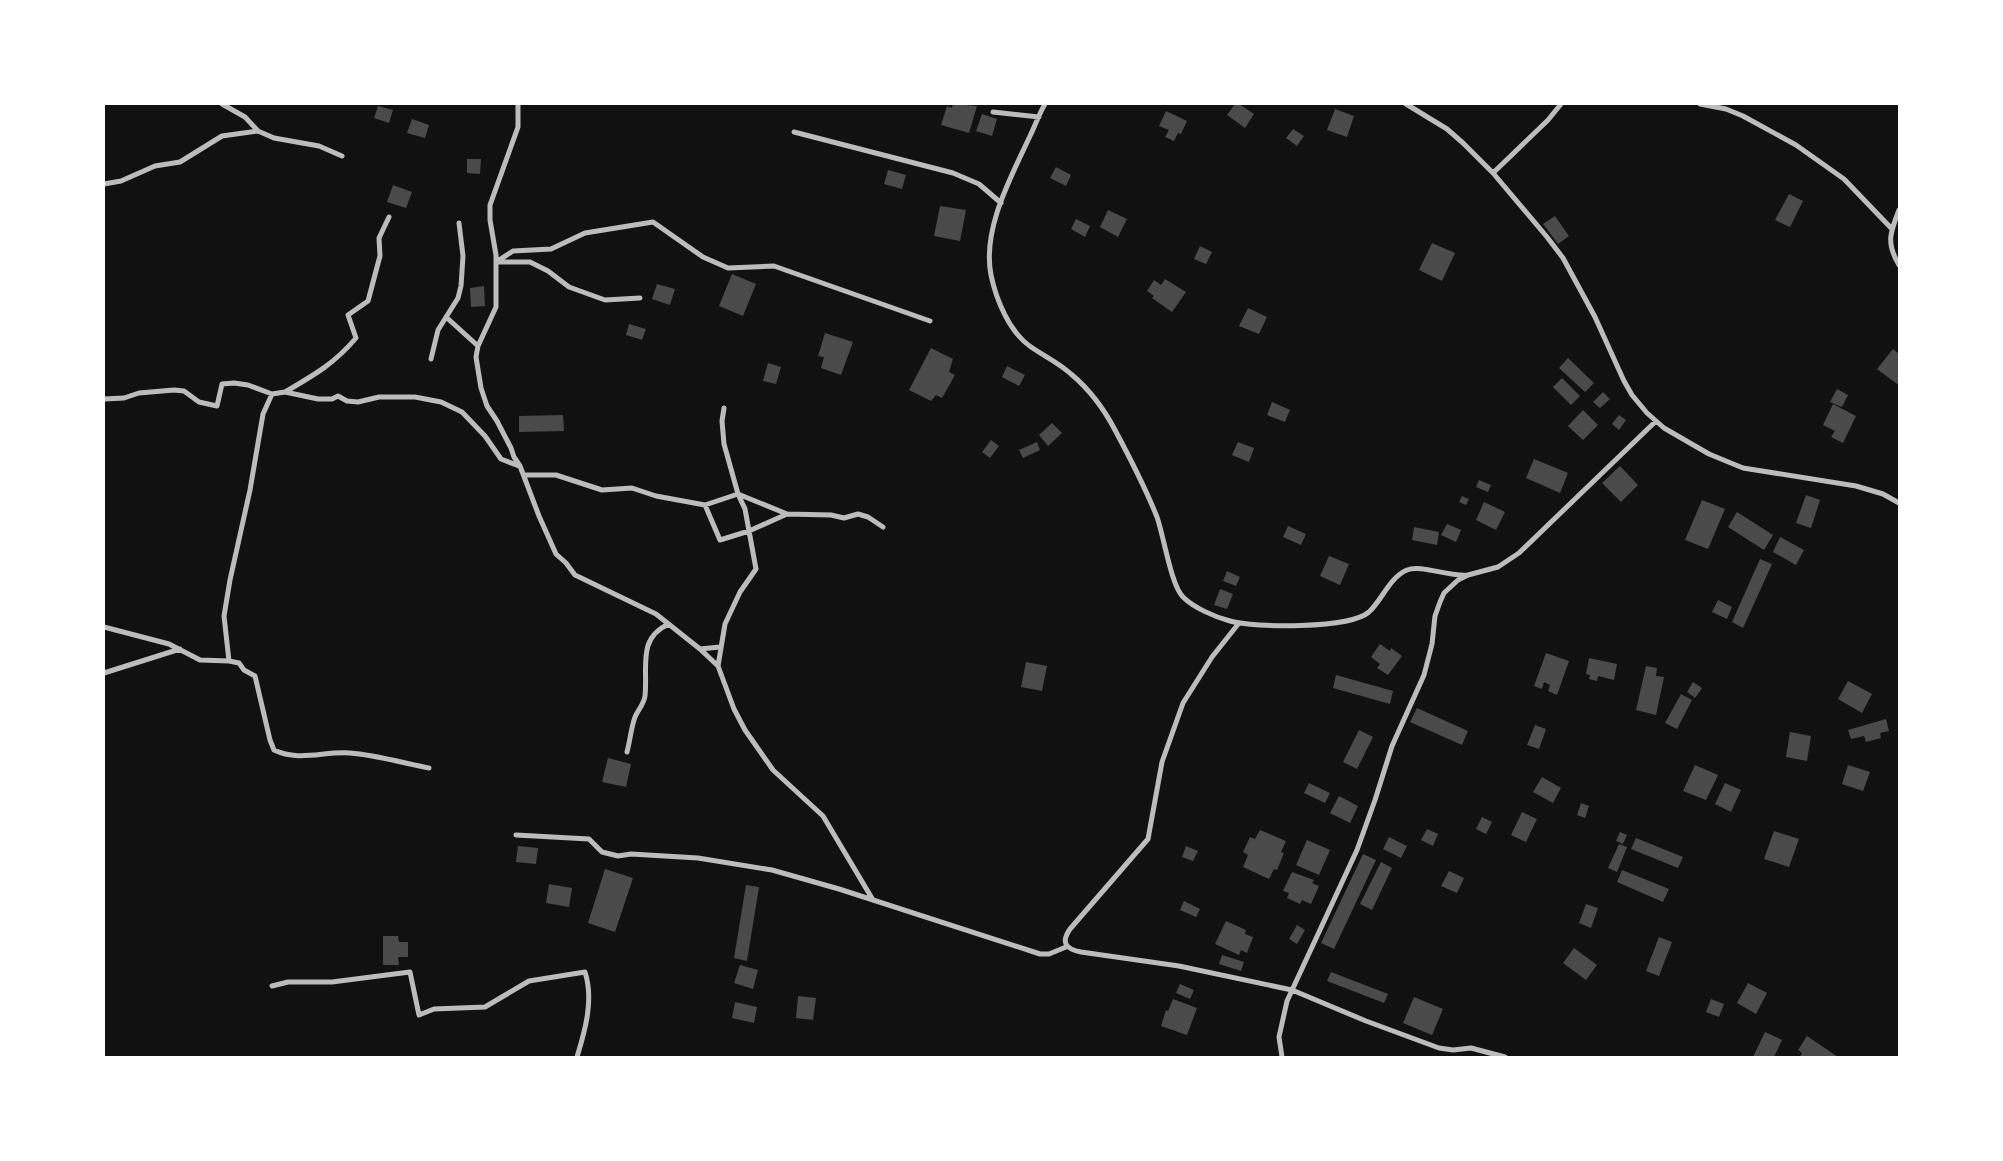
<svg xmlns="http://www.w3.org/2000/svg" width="2003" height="1161" viewBox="0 0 2003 1161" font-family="Inter,sans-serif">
  <rect width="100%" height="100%" fill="#111"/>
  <path fill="#4a4a4a" d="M953 104 977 106 969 133 941 125 947 106 952 108Z
    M1235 104H1239L1254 114 1245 128 1227 115Z
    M378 106 393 110 389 123 374 118Z
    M1335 109 1354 116 1347 137 1327 130Z
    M1166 111 1187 121 1181 134 1178 133 1174 141 1165 137 1169 130 1159 126Z
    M982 114 997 119 992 136 976 131Z
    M412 119 429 125 425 138 407 133Z
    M1293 129 1304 136 1297 146 1286 138Z
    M467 159H481L480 174 467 173Z
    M1056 167 1071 175 1066 186 1050 178Z
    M888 170 906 175 902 189 884 184Z
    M393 185 412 192 406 208 387 202Z
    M1789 194 1803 201 1790 227 1775 220Z
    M940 206 966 210 960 241 934 236Z
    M1108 210 1127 219 1118 237 1100 227Z
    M1555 216 1569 236 1558 244 1543 224Z
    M1076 219 1090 226 1085 237 1071 229Z
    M1432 243 1455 253 1442 281 1419 270Z
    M1200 246 1212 252 1206 264 1194 259Z
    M732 274 756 284 743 316 719 306Z
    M1165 279 1186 292 1172 312 1152 298 1154 296 1147 291 1154 280 1161 285Z
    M657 284 675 289 670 305 652 299Z
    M484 286 485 306 471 307 470 288Z
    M1248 308 1267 317 1259 334 1239 326Z
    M629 324 646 329 642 340 626 335Z
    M825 333 853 342 841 375 821 368 824 357 818 356Z
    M931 348 953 359 949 372 955 375 942 398 936 395 931 401 909 390Z
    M1893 349 1899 354V382L1897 384 1877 369Z
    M1568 358 1594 383 1585 392 1559 368Z
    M768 363 781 367 776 384 763 381Z
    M1007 366 1025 375 1019 386 1002 377Z
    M1562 378 1580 396 1571 405 1553 387Z
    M1837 389 1848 395 1842 407 1830 402Z
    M1603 392 1610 399 1600 408 1593 402Z
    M1272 402 1290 410 1285 422 1267 415Z
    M1833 404 1856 416 1843 443 1831 437 1835 431 1823 425Z
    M1583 410 1598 425 1583 440 1568 426Z
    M563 415 564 431 519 432V416Z
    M1619 415 1626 420 1619 430 1612 424Z
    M1052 423 1062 433 1048 446 1039 435Z
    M991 440 999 446 990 458 982 452Z
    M1037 442 1040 450 1023 458 1019 450Z
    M1238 442 1254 448 1249 462 1232 455Z
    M1534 459 1568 473 1560 493 1526 478Z
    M1620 466 1638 485 1621 502 1602 483Z
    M1479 480 1491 485 1488 492 1476 487Z
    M1806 495 1820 500 1811 528 1796 523Z
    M1462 496 1469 499 1466 505 1459 502Z
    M1702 500 1725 509 1708 549 1685 540Z
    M1484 502 1505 512 1496 530 1476 520Z
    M1737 512 1773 535 1764 550 1728 527Z
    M1447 524 1461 530 1456 542 1441 535Z
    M1288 526 1306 534 1301 545 1283 537Z
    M1414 527 1439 532 1437 545 1412 540Z
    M1780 537 1804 550 1796 565 1773 552Z
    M1329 556 1349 564 1340 585 1320 576Z
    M1760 559 1772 564 1743 628 1732 622Z
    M1227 571 1240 577 1236 586 1223 581Z
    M1220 589 1233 594 1227 609 1214 605Z
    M1718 600 1732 607 1727 619 1712 612Z
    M1380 644 1390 651 1391 648 1402 656 1388 675 1377 668 1380 664 1371 657Z
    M1546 653 1569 661 1557 695 1548 691 1550 685 1544 682 1542 689 1534 686Z
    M1589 658 1617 664 1614 680 1598 676 1597 681 1589 679 1590 675 1586 674Z
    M1026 662 1047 666 1042 691 1021 687Z
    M1646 666 1657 668 1656 676 1664 677 1656 715 1636 710Z
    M1336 675 1393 691 1390 704 1333 688Z
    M1848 681 1872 694 1862 713 1838 699Z
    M1693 682 1702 688 1695 698 1687 692Z
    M1681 694 1692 700 1677 729 1665 723Z
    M1417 708 1468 731 1462 745 1410 722Z
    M1886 719 1889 731 1880 733 1881 738 1866 742 1864 736 1851 739 1848 730Z
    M1535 725 1546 729 1539 749 1527 745Z
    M1359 730 1373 737 1357 769 1343 762Z
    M1790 732 1811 736 1807 761 1786 757Z
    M608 758 631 764 626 787 602 782Z
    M1695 765 1718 775 1706 800 1683 791Z
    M1848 765 1870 772 1863 791 1842 784Z
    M1542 777 1561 788 1553 803 1533 792Z
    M1309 783 1330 793 1325 803 1304 793Z
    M1725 783 1741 790 1731 812 1715 804Z
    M1339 796 1358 806 1350 823 1330 813Z
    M1581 803 1589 806 1585 818 1577 815Z
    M1522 812 1537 819 1526 842 1511 835Z
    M1482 817 1492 822 1486 834 1476 829Z
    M1427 829 1438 834 1433 846 1421 840Z
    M1260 830 1286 841 1281 852 1284 853 1277 870 1274 869 1269 879 1243 867 1248 855 1243 852 1250 837 1255 839Z
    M1774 831 1799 839 1789 867 1764 859Z
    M1620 832 1627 835 1623 844 1616 841Z
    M1389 837 1407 846 1401 858 1383 849Z
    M1636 838 1683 857 1678 868 1631 849Z
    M1307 840 1330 850 1319 875 1296 865Z
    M1619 844 1627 847 1617 872 1608 868Z
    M518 846 538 848 536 864 516 862Z
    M1186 846 1198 851 1193 861 1182 857Z
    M1363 854 1376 860 1334 949 1321 943Z
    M1381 862 1392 868 1372 910 1360 904Z
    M605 869 633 878 615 932 588 923Z
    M1622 870 1669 889 1663 902 1617 882Z
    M1449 871 1464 878 1457 893 1441 886Z
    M1292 872 1314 880 1312 883 1319 886 1311 904 1302 900 1300 904 1287 898 1289 893 1283 891Z
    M549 884 572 888 569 907 546 903Z
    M746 885 759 887 747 961 734 958Z
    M1184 901 1200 909 1196 917 1180 910Z
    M1586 904 1598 908 1591 928 1579 923Z
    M1226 921 1246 930 1245 934 1253 937 1247 953 1241 950 1239 955 1215 944Z
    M1297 925 1305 930 1297 944 1289 939Z
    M383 936H398L399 942H408V957H398L399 965H383Z
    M1659 937 1672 942 1659 976 1646 971Z
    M1574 948 1597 965 1586 980 1563 963Z
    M1222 955 1244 962 1241 971 1219 964Z
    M740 965 758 970 753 989 734 983Z
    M1331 972 1388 994 1384 1003 1327 981Z
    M1748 983 1767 993 1756 1014 1737 1003Z
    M1180 984 1194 990 1190 999 1176 993Z
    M798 996 816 998 813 1020 796 1018Z
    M1414 997 1443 1009 1432 1035 1403 1023Z
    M1173 999 1197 1008 1187 1035 1161 1026 1166 1010 1168 1011Z
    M1711 999 1724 1004 1719 1017 1706 1012Z
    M735 1002 757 1007 754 1023 732 1018Z
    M1765 1032 1782 1040 1774 1057H1753Z
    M1807 1036 1838 1057H1800L1802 1053 1798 1050Z"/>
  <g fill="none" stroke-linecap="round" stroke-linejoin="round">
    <path stroke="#bcbcbc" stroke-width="5" d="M222 104 245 117 258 131 274 138 319 146 342 156
      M518 104V127L490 205V220L496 255V307L478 346 476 357 481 388 487 406 497 421 511 448 514 457 520 466 539 516 556 554 566 563 575 575 656 614 700 649 718 666 734 709 745 730 773 770 823 816 873 900
      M1045 104C1039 114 1035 126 1030 136 1011 177 982 229 991 275 996 299 1009 332 1031 347 1044 356 1059 363 1071 374 1089 389 1104 409 1115 430 1130 458 1145 487 1157 517 1164 537 1171 585 1183 597 1194 608 1215 617 1230 621 1255 628 1349 629 1369 612 1382 600 1390 577 1407 570 1421 564 1448 577 1468 575
      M1406 104 1447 129 1463 143 1493 173 1547 237 1563 258 1595 317 1624 381 1632 395 1647 413 1664 428 1709 454 1743 468 1856 486 1883 494 1899 503
      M1700 104 1726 109 1743 116 1796 145 1844 179 1892 229
      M993 112 1039 117
      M794 132 953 173 979 184 1001 203
      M1493 173 1548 120 1561 104
      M104 184 121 181 155 166 180 162 222 136 258 131
      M1899 210C1890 233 1886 243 1899 265
      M496 262 513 251 551 249 585 233 653 222 703 257 728 268 774 266 930 321
      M497 262H530L548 271 569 287 605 300 640 298
      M446 317 478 346
      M431 359 438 330 458 298 461 286 463 256 459 223
      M285 392C314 375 334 364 356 338L348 315 368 301 380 256 379 238 389 217
      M104 399 124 398 139 393 174 390 184 391 199 402 217 406 222 384 234 383 248 385 272 394 285 392 318 399H332L338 396 347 401 358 402 379 397H415L441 402 462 412 485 436 501 459 519 466
      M524 475H556L602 490 632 488 656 496 705 505 738 494 787 514 831 515 844 518 858 514 868 517 883 527
      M705 505 720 540 749 531 787 514
      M1239 623 1212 657 1183 703 1162 762 1148 839 1070 929C1061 942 1065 949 1081 952L1179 966 1292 990 1366 1021 1439 1048 1453 1050 1471 1048 1505 1057
      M104 627 169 644 200 660 229 661 239 663 244 670 255 676 270 740 274 750C299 762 324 751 350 753 376 755 403 763 429 768
      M700 649 720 647
      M229 661 224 616 230 580 250 490 263 414 272 394
      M718 666 725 624 740 592 756 569 745 509 738 494 724 444 722 421 724 408
      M104 673 180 649
      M627 752C630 741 631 728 635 717 638 710 644 704 645 696 648 667 637 638 669 624
      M516 835 589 839 602 852 618 856 631 854 698 858 772 870 839 889 1040 954H1049L1066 947
      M272 986 288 982H332L410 972 419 1015 434 1009 485 1007 529 981 585 972C594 1000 585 1031 577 1057
      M1282 1057 1279 1037 1287 1001 1357 850 1375 800 1392 746 1424 675 1432 644 1435 616 1440 602 1444 593 1458 580 1468 575 1498 567 1519 553 1656 421"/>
  </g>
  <rect width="2003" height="1161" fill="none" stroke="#ffffff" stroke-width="210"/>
</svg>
